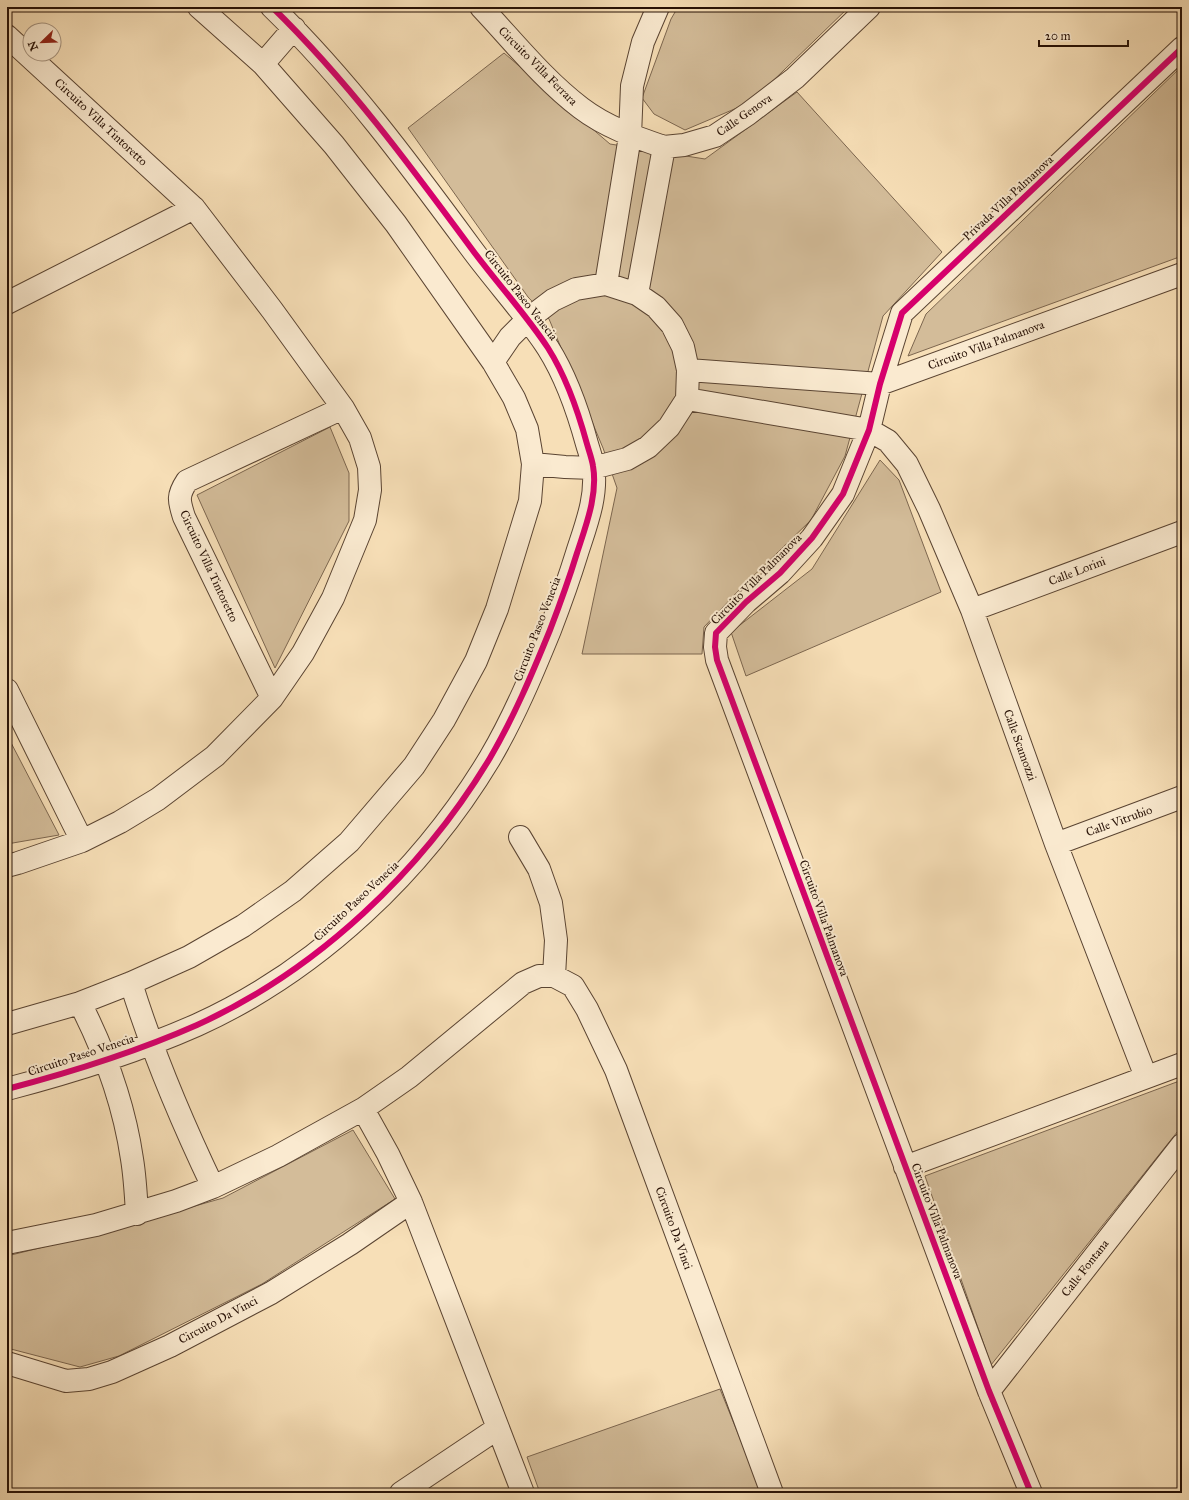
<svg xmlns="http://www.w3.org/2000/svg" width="1189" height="1500" viewBox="0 0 1189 1500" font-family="'IM FELL Great Primer',serif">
  <rect width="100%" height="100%" fill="#f7dfb7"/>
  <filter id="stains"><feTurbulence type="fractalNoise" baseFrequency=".005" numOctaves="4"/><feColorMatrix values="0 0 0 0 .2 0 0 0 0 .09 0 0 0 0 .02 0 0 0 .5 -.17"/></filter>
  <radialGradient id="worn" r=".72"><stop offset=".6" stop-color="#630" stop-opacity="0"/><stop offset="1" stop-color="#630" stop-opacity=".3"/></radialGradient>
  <path fill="#d3bc99" stroke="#7c664f" d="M678 7H849L751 102 685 130 654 114 642 98 671 19Z
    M504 53 610 144 705 159 797 92 942 252 883 316 845 456 811 520 742 587 704 627 702 654H582L617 488 603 448 549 319 528 297 408 128Z
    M1182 66V256L908 356 926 314Z
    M330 427 349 473V521L275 668 197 495Z
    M880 460 899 480 941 592 746 676 731 632 812 569Z
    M7 735 59 835 7 844Z
    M1182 1080V1126L991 1365 925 1176Z
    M353 1130 395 1199 262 1284 119 1356 80 1367 7 1348V1256L100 1233 223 1198Z
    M720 1389 762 1493H540L527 1457Z"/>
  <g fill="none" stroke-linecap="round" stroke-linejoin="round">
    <defs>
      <path id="street" d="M481 7C513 41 544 80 581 108 606 127 635 137 664 147
        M7 36 194 208 272 310 343 408 360 438 369 467 370 490 365 520 333 598 303 653 272 698 215 756 158 799 120 822 82 841 18 863 7 866
        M263 64 294 28
        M606 284 630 136 632 86 643 42 658 7
        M637 294 664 147 684 145 715 136 748 114 795 78 869 7
        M7 303 194 208
        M493 362 510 337 528 319 553 300 576 289 606 284 637 294 656 307 672 325 683 347 688 370 687 399 669 427 648 447 627 459 593 468 565 467 533 464
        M688 370 880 384 1182 274
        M687 399 869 430 888 441 907 464 929 509 972 610 1056 844 1146 1077
        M972 610 1182 532
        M7 690 82 841
        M272 698 184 517C179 501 177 496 187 481L343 408
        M520 837 539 869 551 903 556 940 554 976
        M1056 844 1182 797
        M131 983C153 1054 181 1120 213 1187
        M80 1003C105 1052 124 1104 132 1159 135 1177 136 1196 137 1214
        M7 1024 80 1003 131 983 189 957 243 926 293 891 349 842 414 766 444 720 476 661 497 609 530 501 533 464 527 429 514 398 493 362 396 224 334 145 263 64 199 7
        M7 1089C72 1072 136 1052 197 1025 318 970 422 871 490 758 514 717 532 674 550 630 560 604 569 579 577 553 586 525 598 495 593 466 592 459 589 451 587 444 578 411 567 378 548 348 525 313 496 282 471 248 409 164 347 80 272 7
        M363 1109 388 1154 411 1202 523 1493
        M905 1167 1182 1064
        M7 1243 96 1225 176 1201 213 1187 278 1156 363 1109 409 1077 523 983 539 976H554L573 986 587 1009 616 1070 772 1493
        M7 1363 66 1381 89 1379 112 1372 170 1346 271 1293 350 1244 411 1202
        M989 1391 1182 1145
        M401 1493 498 1428
        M1031 1493 989 1391 717 660 715 647 716 633 746 602 780 573 812 538 843 494 869 430 880 384 902 313 1182 48"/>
    </defs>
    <use href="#street" stroke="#5a4432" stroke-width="24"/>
    <use href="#street" stroke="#faead0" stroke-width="22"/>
    <defs>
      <path id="cycleway" d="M7 1089C72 1072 136 1052 197 1025 318 970 422 871 490 758 514 717 532 674 550 630 560 604 569 579 577 553 586 525 598 495 593 466 592 459 589 451 587 444 578 411 567 378 548 348 525 313 496 282 471 248 409 164 347 80 272 7
        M1031 1493 989 1391 717 660 715 647 716 633 746 602 780 573 812 538 843 494 869 430 880 384 902 313 1182 48"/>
    </defs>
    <use href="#cycleway" stroke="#faead0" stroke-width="8"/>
    <use href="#cycleway" stroke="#d6006c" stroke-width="6"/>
  </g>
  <g text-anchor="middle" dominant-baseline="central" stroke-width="4" stroke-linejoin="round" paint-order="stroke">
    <g font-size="12" fill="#261005" stroke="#faead0">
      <text transform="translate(538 66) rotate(45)">Circuito Villa Ferrara</text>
      <text transform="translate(744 115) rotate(-35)">Calle Genova</text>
      <text transform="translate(101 122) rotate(43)">Circuito Villa Tintoretto</text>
      <text transform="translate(1008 198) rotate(-43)">Privada Villa Palmanova</text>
      <text transform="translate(521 295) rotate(52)">Circuito Paseo Venecia</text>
      <text transform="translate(986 345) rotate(-20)">Circuito Villa Palmanova</text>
      <text transform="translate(209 566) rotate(65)">Circuito Villa Tintoretto</text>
      <text transform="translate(1077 571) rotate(-21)">Calle Lorini</text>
      <text transform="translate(756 579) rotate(-45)">Circuito Villa Palmanova</text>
      <text transform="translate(537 629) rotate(-69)">Circuito Paseo Venecia</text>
      <text transform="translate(1020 745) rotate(70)">Calle Scamozzi</text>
      <text transform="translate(1119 821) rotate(-20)">Calle Vitrubio</text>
      <text transform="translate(356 901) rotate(-43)">Circuito Paseo Venecia</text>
      <text transform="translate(824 918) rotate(70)">Circuito Villa Palmanova</text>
      <text transform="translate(81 1055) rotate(-18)">Circuito Paseo Venecia</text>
      <text transform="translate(937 1221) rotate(69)">Circuito Villa Palmanova</text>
      <text transform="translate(674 1228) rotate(70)">Circuito Da Vinci</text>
      <text transform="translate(1085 1268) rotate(-52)">Calle Fontana</text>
      <text transform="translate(218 1320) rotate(-28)">Circuito Da Vinci</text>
    </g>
  </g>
  <rect width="1189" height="1500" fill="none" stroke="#f7dfb7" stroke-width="24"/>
  <rect x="8" y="8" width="1173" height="1484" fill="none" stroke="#261005" stroke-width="2"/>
  <rect x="12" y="12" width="1165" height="1476" fill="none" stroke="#261005"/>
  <g transform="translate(42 42) rotate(247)"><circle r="19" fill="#faead0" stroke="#a5937f"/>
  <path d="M0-3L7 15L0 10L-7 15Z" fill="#8f2418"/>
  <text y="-6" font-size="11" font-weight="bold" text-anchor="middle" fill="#261005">N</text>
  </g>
  <path d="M1039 40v6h89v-6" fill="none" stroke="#261005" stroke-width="2"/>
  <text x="1045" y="40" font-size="12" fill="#261005" stroke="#faead0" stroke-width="3" paint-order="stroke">20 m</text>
  <rect width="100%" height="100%" filter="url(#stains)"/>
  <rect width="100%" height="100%" fill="url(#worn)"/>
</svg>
